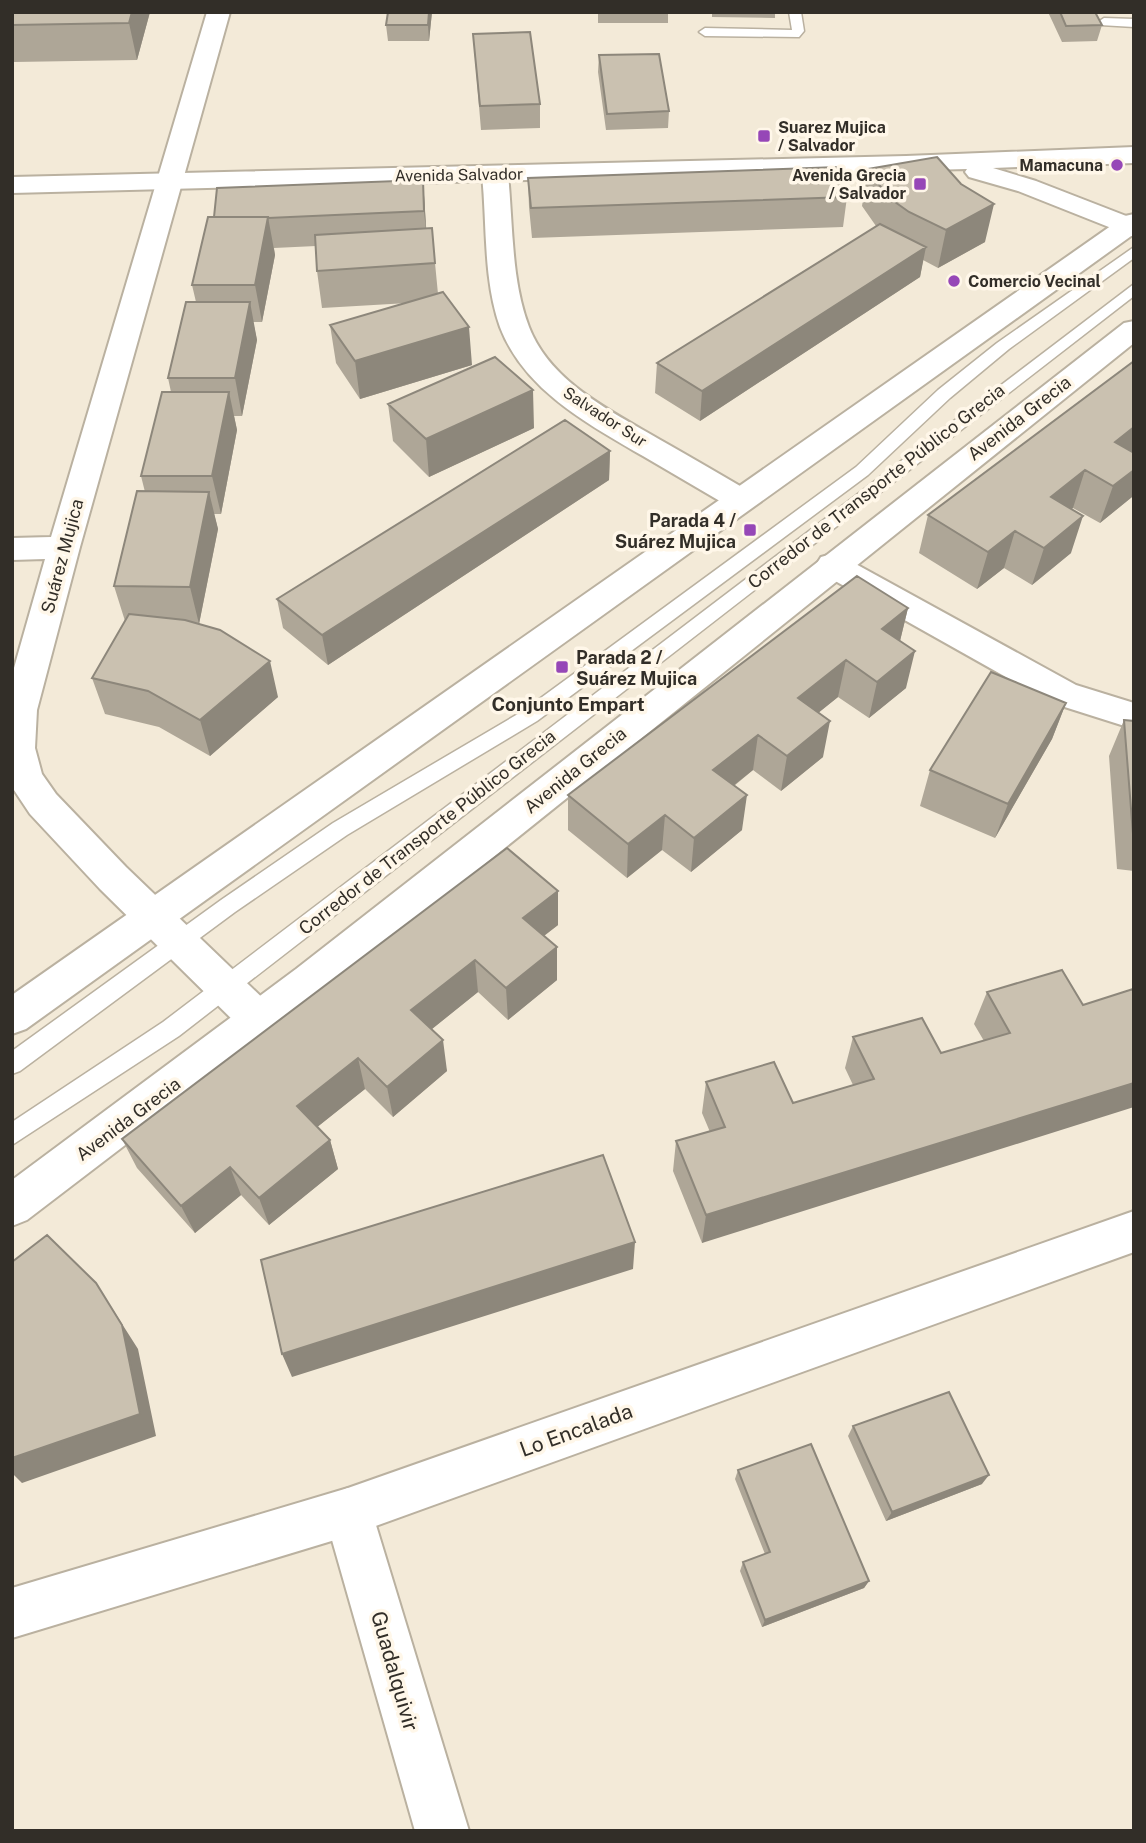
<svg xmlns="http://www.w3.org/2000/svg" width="1146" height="1843" viewBox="0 0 1146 1843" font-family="'Public Sans',sans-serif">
  <rect width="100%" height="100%" fill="#f3ead8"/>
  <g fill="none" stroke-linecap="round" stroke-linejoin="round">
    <defs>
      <path id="lane" d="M789 12H801L804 31 799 37 705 36 699 32 705 28 792 30Z
        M1104 18 1134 19V27L1100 25 1098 22Z
        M1134 247V258L1009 349 950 398 868 475 537 721 347 835 235 912 20 1071 12 1074V1051L221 900 333 823 523 711 856 467 938 390 997 343Z
        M1134 284V296L179 1036 12 1145V1122L163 1022Z"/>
      <path id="street" d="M207 12H230L80 547 37 710 35 748 42 774 56 794 126 867 273 1008 279 1020 273 1032 259 1037 245 1032 100 889 30 814 12 787V675L45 559 12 560V538L51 537Z
        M495 166 504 169 508 174C513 224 511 280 529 327 551 384 615 413 664 442 694 459 723 476 752 493L757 500 752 507 741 510 730 507C701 490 672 473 643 456 588 424 524 390 500 327 483 279 487 224 482 174L486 169Z
        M832 554 843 557 1076 685 1134 703V729L1052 703 821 573 816 565 821 557Z
        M348 1488 365 1495 372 1512 469 1831H415L324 1512 331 1495Z"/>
      <path id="secondary" d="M1134 147V163L993 168 1036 181 1134 219V237L1018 191 969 177 965 172 967 169 12 193V177L906 156Z
        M1134 1211V1252L348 1536 12 1638V1588L348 1488Z"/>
      <path id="primary" d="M1134 214V234L26 1029 12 1034V995L1125 216Z
        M1134 321V343L324 993 27 1220 12 1226V1180L296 969 1124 323Z"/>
    </defs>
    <use href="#lane" stroke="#bab1a0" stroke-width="3"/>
    <use href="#street" stroke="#bab1a0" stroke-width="4"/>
    <use href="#secondary" stroke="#bab1a0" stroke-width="4"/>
    <use href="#primary" stroke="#bab1a0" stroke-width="4"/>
    <use href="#lane" fill="#fff" fill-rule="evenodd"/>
    <use href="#street" fill="#fff" fill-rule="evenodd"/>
    <use href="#secondary" fill="#fff" fill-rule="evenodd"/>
    <use href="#primary" fill="#fff" fill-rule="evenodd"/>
  </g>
  <path fill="#aea697" d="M12 12H150L137 60 14 62 12 55Z
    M432 12 429 41H388L386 25Z
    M598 12H668V23H598Z
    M712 12H775V18L712 17Z
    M1048 12H1095L1102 25 1097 41 1062 42Z
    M473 34 540 104V128L481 130Z
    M599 55 669 111 668 128 606 130 598 72Z
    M868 169 985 242 938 268 923 260 920 277 700 421 655 393 657 363 876 226 862 206Z
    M528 178 847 197 843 227 532 238 529 207Z
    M423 180 426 228 435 263 438 294 472 365 360 399 336 363 330 325 408 303 322 308 317 271 316 246 274 248 275 255 262 322H253L257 340 242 416H234L237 430 221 514H214L218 529 199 624 278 697 210 756 159 727 105 714 92 678 125 621 114 586 145 492 141 476 171 392 168 378 196 302 192 285 214 217Z
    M1134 361V494L1132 497 1100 523 1073 508 1071 509V553L1032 585 1004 568 977 589 919 553 928 515Z
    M388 404 534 428 429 477 393 441Z
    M610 451 609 480 328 665 283 628 277 599Z
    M908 608 900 641 906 688 869 718 838 697 818 713 823 757 781 791 753 770 734 786 742 830 691 872 662 850 627 878 568 830V795Z
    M1066 703 1052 739 995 838 920 806 930 770Z
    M1124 720 1134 721V871L1117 869 1109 756Z
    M507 848 558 925 544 936 557 980 508 1020 478 992 432 1029 447 1071 393 1117 365 1089 317 1127 330 1140 338 1169 269 1225 241 1195 195 1233 137 1168 122 1139Z
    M987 992 1083 1005 702 1243 673 1171 676 1141 710 1132 702 1113 706 1082 793 1103 853 1085 845 1068 853 1037 941 1053 984 1041 974 1024Z
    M853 1426 982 1484 886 1521 848 1436Z
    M738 1470 869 1581 864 1588 762 1627 740 1571 743 1562 765 1554 735 1479Z"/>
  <path fill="#8d877b" d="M132 12H150L137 60 129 23Z
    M429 12H432L429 41 428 25Z
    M423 180 425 210 427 241 424 211Z
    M994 204 985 242 938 268 946 230Z
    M268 217 275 255 262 322 255 285Z
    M926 247 920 277 700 421 702 391Z
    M250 302 257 340 242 416 235 378Z
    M469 327 472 365 360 399 355 361Z
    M533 390 534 428 429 477 426 439Z
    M229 392 237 430 221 514 212 476Z
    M1134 427V454L1102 480 1115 442Z
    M610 451 609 480 328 665 322 635Z
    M1085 470 1073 508 1039 534 1051 497Z
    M1134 470V494L1132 497 1100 523 1113 486Z
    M209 492 218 529 199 624 190 587Z
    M1083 516 1071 553 1032 585 1044 548Z
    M1015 531 1004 568 977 589 988 552Z
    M908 608 899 645 882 629Z
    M915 651 906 688 869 718 877 682Z
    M846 660 838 697 792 734 798 698Z
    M270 661 278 697 210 756 200 720Z
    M1066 703 1052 739 995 838 1008 804Z
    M830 721 823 757 781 791 787 756Z
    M758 735 753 770 709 805 713 770Z
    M747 795 742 830 691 872 694 838Z
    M665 815 662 850 627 878 628 844Z
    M558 891V925L524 951 523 918Z
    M557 947V980L508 1020 506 988Z
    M475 960 478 992 417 1041 411 1010Z
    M443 1040 447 1071 393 1117 387 1087Z
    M358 1058 365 1089 306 1136 297 1106Z
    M1134 1083V1107L702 1243 706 1215Z
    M330 1140 338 1169 269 1225 259 1198Z
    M230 1167 241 1195 195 1233 181 1206Z
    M635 1242 633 1269 292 1377 282 1354Z
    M96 1283 138 1349 156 1436 22 1483 12 1473V1458Z
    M989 1475 982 1484 886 1521 892 1512Z
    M869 1581 864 1588 762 1627 765 1620Z"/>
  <path fill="#cac1b0" stroke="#8d877b" stroke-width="2" d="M12 12H132L129 23 12 25Z
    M388 12H429L428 25H386Z
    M1060 12H1095L1102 25 1066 26Z
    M530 32 540 104 480 106 473 34Z
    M659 54 669 111 607 114 599 55Z
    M937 157 961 184 994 204 946 230 909 212 888 197 868 169Z
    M838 167 847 197 531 208 528 178Z
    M423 180 424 211 268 218V217H214L217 188Z
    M208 217H268L255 285H192Z
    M880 224 926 247 702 391 657 363Z
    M432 228 435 263 317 271 315 235Z
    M443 292 469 327 355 361 330 325Z
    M186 302H250L235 378H168Z
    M495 357 533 390 426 439 388 404Z
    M1134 361V427L1115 442 1134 453V470L1113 486 1085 470 1051 497 1083 516 1044 548 1015 531 988 552 928 515Z
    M162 392H229L212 476H141Z
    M565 420 610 451 322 635 277 599Z
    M137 491 209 492 190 587 114 586Z
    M857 576 908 608 882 629 915 651 877 682 846 660 798 698 830 721 787 756 758 735 713 770 747 795 694 838 665 815 628 844 568 795Z
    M129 614 185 620 220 630 270 661 200 720 148 691 92 678Z
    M991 672 1066 703 1008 804 930 770Z
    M1124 720 1134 721V835L1133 834Z
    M507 848 558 891 523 918 557 947 506 988 475 960 411 1010 443 1040 387 1087 358 1058 297 1106 330 1140 259 1198 230 1167 181 1206 122 1139Z
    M1062 970 1083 1005 1133 989 1134 991V1083L706 1215 676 1141 725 1127 706 1082 774 1062 793 1103 874 1079 853 1037 922 1018 941 1053 1010 1033 987 992Z
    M603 1155 635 1242 282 1354 261 1260Z
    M47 1235 96 1283 122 1325 140 1414 12 1458V1262Z
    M949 1392 989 1475 892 1512 853 1426Z
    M811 1444 869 1581 765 1620 743 1562 770 1552 738 1470Z"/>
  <g fill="#9647b7" stroke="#fff7e9" stroke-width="2.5">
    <rect x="757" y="129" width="14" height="14" rx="3.5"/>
    <circle cx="1117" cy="165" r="7"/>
    <rect x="913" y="177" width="14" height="14" rx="3.5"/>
    <circle cx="954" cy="281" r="7"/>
    <rect x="743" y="523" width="14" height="14" rx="3.5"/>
    <rect x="555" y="660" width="14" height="14" rx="3.5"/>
  </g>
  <g text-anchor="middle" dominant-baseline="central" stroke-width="7" stroke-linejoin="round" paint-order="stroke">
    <g font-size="16" font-weight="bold" fill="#322e28" stroke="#fff7e9" text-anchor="start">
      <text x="778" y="127">Suarez Mujica<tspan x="778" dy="18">/ Salvador</tspan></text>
      <text x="1103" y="165" text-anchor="end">Mamacuna</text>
      <text x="906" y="175" text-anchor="end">Avenida Grecia<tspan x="906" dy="18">/ Salvador</tspan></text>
      <text x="968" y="281">Comercio Vecinal</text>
    </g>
    <g font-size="16" fill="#322e28" stroke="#fff7e9">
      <text transform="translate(459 175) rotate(-1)">Avenida Salvador</text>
      <text transform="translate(605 417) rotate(33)">Salvador Sur</text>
    </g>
    <g font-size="18" fill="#322e28" stroke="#fff7e9">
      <text transform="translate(1019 418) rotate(-38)">Avenida Grecia</text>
      <text transform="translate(876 486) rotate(-38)">Corredor de Transporte Público Grecia</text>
      <text transform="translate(62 556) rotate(-75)">Suárez Mujica</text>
      <text transform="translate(575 770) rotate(-39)">Avenida Grecia</text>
      <text transform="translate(427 832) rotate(-38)">Corredor de Transporte Público Grecia</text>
      <text transform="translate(128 1119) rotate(-37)">Avenida Grecia</text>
    </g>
    <g font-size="18" font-weight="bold" fill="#322e28" stroke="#fff7e9" text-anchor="end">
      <text x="736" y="520">Parada 4 /<tspan x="736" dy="21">Suárez Mujica</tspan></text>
      <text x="576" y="657" text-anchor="start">Parada 2 /<tspan x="576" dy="21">Suárez Mujica</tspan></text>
    </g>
    <g font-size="19" font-weight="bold" fill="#322e28" stroke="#fff7e9">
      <text x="568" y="704">Conjunto Empart</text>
    </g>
    <g font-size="21" fill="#322e28" stroke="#fff7e9">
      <text transform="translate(576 1430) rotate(-20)">Lo Encalada</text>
      <text transform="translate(395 1671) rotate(74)">Guadalquivir</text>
    </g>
  </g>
  <rect width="1146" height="1843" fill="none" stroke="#322e28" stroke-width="28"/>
</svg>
